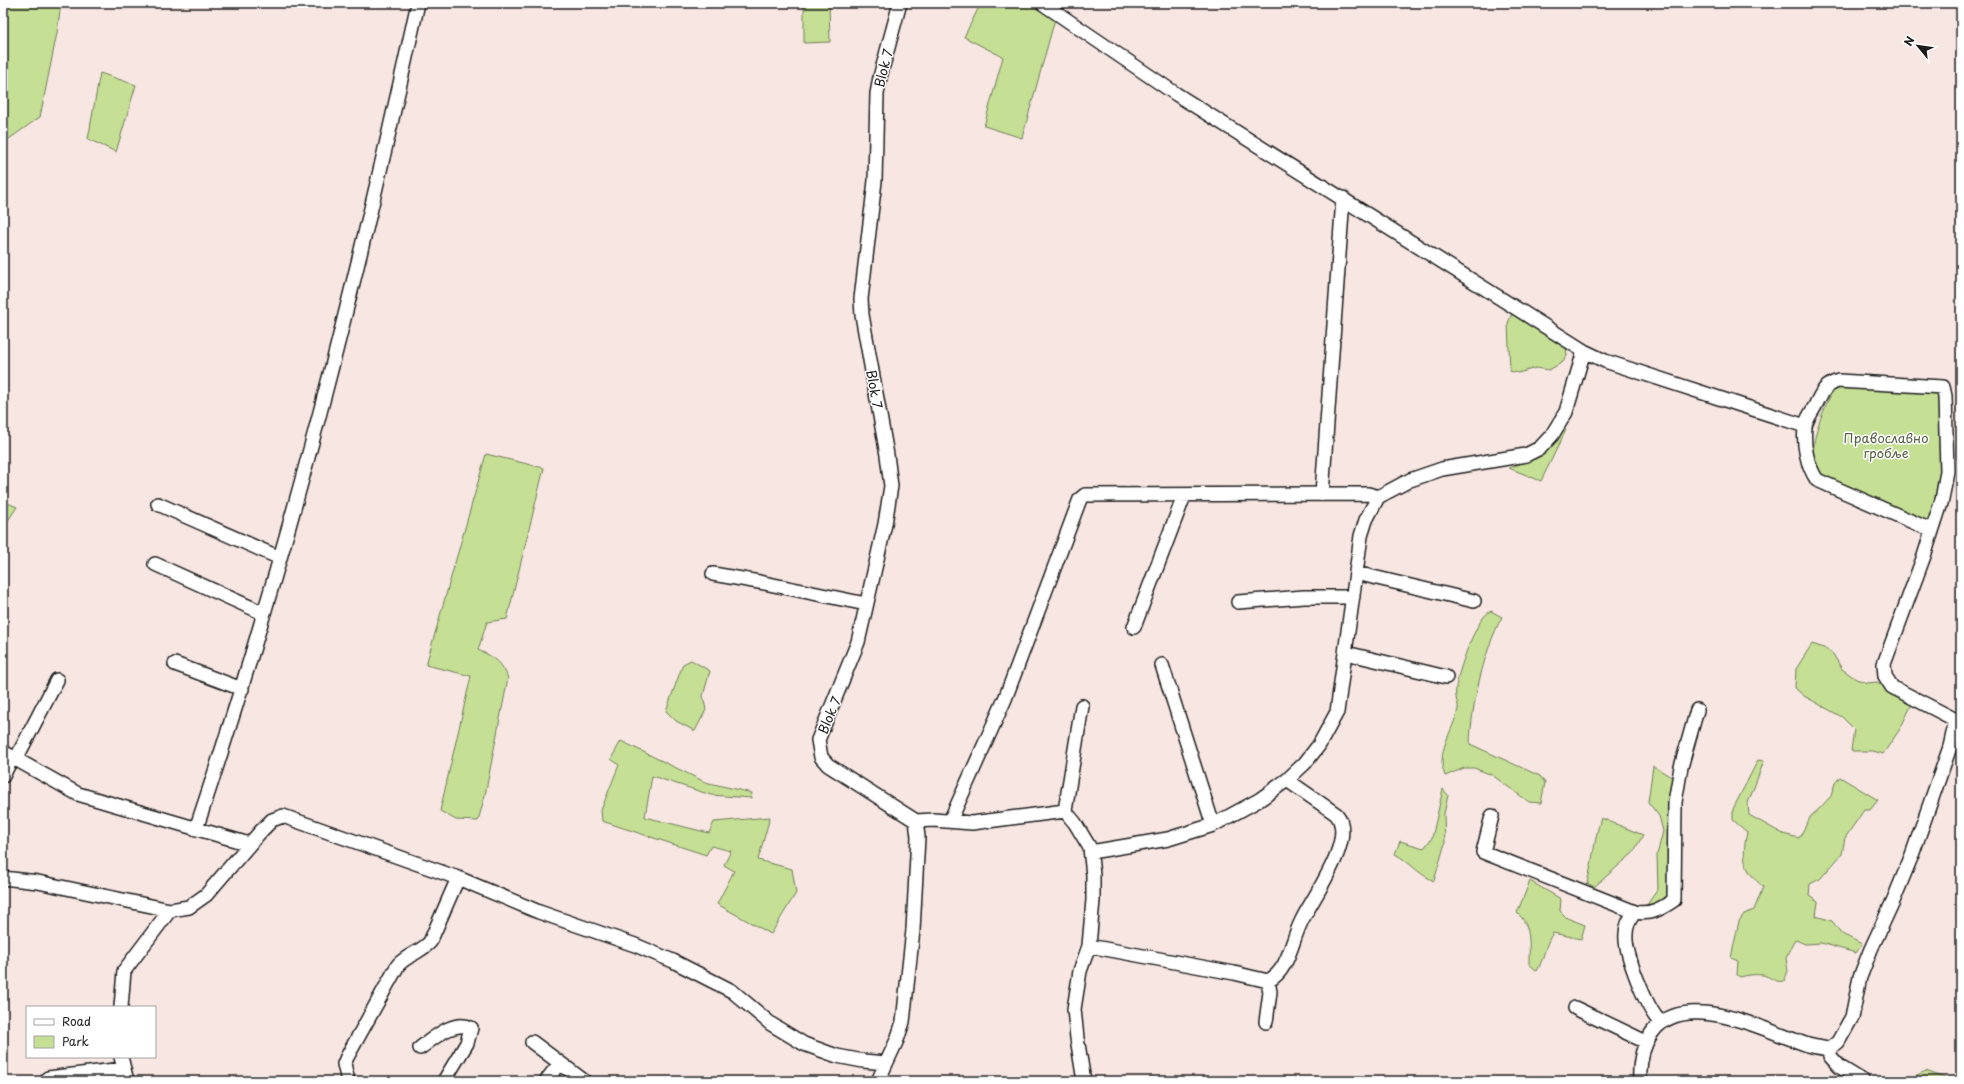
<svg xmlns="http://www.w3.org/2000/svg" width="1964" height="1084" viewBox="0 0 1964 1084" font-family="'Playpen Sans',sans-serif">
  <rect width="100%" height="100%" fill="#f7e6e2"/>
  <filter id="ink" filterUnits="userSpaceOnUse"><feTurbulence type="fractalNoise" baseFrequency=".025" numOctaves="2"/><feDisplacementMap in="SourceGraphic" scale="8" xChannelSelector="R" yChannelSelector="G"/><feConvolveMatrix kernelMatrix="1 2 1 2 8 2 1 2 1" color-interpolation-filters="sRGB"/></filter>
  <g filter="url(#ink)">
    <path fill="#c5df95" stroke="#707e58" d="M3 3H61L57 33 40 117 6 141H3Z
      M804 3H829L830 42 804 43Z
      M981 3H1031L1055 19 1022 138 984 126 1003 57 964 37Z
      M100 73 136 85 116 152 88 139Z
      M1513 311 1566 345 1567 356 1563 362 1549 370 1536 368 1518 373 1510 371 1508 323Z
      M1842 387 1935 390 1940 396 1943 468 1932 517 1924 521 1827 479C1824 476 1819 472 1817 468 1806 446 1823 412 1832 392Z
      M1563 428 1566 430 1541 481 1509 468 1529 461Z
      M486 454 544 468 507 619 487 622 478 650C493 657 501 660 508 678L485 795 478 821 456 820 440 811 471 676 426 665Z
      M3 501 17 507 3 528Z
      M1491 611 1502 617C1484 650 1471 707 1470 744L1540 776 1545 783 1541 803 1529 802 1492 775 1474 768H1464L1445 776C1435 752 1453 732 1458 709 1459 705 1456 701 1456 697 1455 692 1456 686 1457 682 1460 667 1477 616 1491 611Z
      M1812 644 1824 648 1833 654 1842 669 1856 679 1868 683 1877 682 1913 702 1900 729 1883 754 1872 751H1851L1854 729 1842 717 1804 696 1795 688 1796 669Z
      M691 660 710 671 703 696 706 710 695 731 676 721 666 711 683 664Z
      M621 741 705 782 752 793 751 798 711 795 652 776 645 817 709 833 714 822 770 817 758 860 792 869 796 893 771 934 717 904 734 871 724 865 731 851 711 846 706 855 602 821 601 810 619 765 611 759Z
      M1758 760 1764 761 1748 803 1749 815 1783 834 1799 838 1811 816 1820 808 1831 796 1835 783 1840 777 1878 800 1870 810H1864L1845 838 1842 854 1820 879 1810 884 1809 896 1818 902 1816 916 1832 921 1842 934 1862 944 1856 953 1821 943 1805 944 1796 940 1786 958 1788 971 1784 981C1775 983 1771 977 1763 975 1754 974 1748 975 1740 977L1737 975 1738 961 1731 958 1739 921 1744 914 1754 910 1763 887C1742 868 1742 858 1747 832L1733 820V809Z
      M1653 766 1673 778 1668 899 1653 908 1646 906 1658 889 1657 855 1663 831 1659 816 1648 802Z
      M1443 789 1448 795 1444 814 1445 843 1434 881C1418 874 1411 863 1395 854L1400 841 1424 848 1432 838Z
      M1601 818 1643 835 1633 853 1594 887 1587 883C1593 861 1594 840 1601 818Z
      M1530 881 1561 899 1560 911 1567 918 1585 925 1581 939 1553 933C1544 946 1545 957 1537 971L1529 964C1529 945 1532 925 1517 913Z
      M1926 1071 1953 1081H1903Z"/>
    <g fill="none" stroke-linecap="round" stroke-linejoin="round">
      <defs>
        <path id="minor" d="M1042 3 1176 94 1584 351 1605 361 1805 426
          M1322 494 1343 198
          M158 504 280 558
          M155 564 263 613
          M1356 573 1474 601
          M713 574 759 582 866 604
          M1238 602 1304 597H1353
          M1134 627 1184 496
          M1346 653 1446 677
          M175 664 242 689
          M1162 665 1213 825
          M1082 706 1065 811 1075 823 1090 848 1093 875V900L1089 946 1080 971 1074 1009 1077 1038 1084 1081
          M3 752 78 794 249 844
          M16 759 57 680
          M3 776 12 757
          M1492 816 1483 852 1635 912C1650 915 1661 909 1674 900L1675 802 1681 767 1697 710
          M916 821 933 820 972 823 1065 811
          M950 821 1005 699 1080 499 1085 495 1368 494 1378 497
          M196 829C287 559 357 281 418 3
          M1091 852 1168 839 1213 825 1259 800 1287 780 1305 763 1319 745 1337 712 1361 536 1366 520 1378 497 1410 480 1442 469 1526 455 1540 448 1552 435 1566 412 1584 351
          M3 878 38 882 170 910
          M1635 912C1630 918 1626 926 1626 934 1624 953 1647 1009 1660 1022
          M1089 946 1234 973 1268 981C1289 970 1291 942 1301 922 1312 898 1358 838 1336 814L1287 780
          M121 1007 124 971 170 910 189 907 206 895 261 831 272 820 283 816 458 878 539 912 635 945 673 961 732 991 771 1024 804 1044 837 1056 863 1061 886 1063
          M1575 1008 1646 1042
          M1266 1022 1270 992 1268 981
          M532 1042 584 1081
          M420 1048C433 1039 454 1019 471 1028L467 1043 444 1081
          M1829 1049 1830 1056 1840 1067 1863 1081
          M121 1057 127 1081
          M347 1077 344 1064 347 1057 398 965C407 955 421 952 430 942L458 878
          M48 1078 123 1069
          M546 1081 560 1063
          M878 1081 897 1040 903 1022 913 930 918 837 916 821 828 765 821 757 818 740 858 642 885 524 891 486 887 455 862 315 861 299 875 181 877 94 880 77 900 3
          M1640 1081C1639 1064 1641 1049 1651 1034 1682 986 1768 1032 1808 1045 1815 1047 1823 1048 1829 1049L1838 1042 1852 1017 1860 977 1871 949 1894 899 1912 855 1950 747 1956 720 1892 687 1885 676 1884 664 1924 556 1942 500 1947 471 1945 396 1943 387 1838 381C1824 386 1822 392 1816 404 1813 411 1806 419 1805 427 1803 445 1807 465 1817 480L1931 530"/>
      </defs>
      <use href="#minor" stroke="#1c1c1c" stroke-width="16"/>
      <use href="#minor" stroke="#fff" stroke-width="13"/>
    </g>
  </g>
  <g text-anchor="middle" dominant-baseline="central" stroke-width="3" stroke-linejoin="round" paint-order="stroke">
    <g font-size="13" fill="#1c1c1c" stroke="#fff">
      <text transform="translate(883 68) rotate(-76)">Blok 7</text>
      <text transform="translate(875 389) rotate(80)">Blok 7</text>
      <text transform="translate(829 715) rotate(-67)">Blok 7</text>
    </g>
    <g font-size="13" fill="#576046" stroke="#fff">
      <text x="1886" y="437">Православно<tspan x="1886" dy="15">гробље</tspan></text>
    </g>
  </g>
  <rect width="1964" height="1084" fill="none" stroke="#fff" stroke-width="16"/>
  <rect x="8" y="8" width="1948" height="1068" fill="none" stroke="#1c1c1c" stroke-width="1.5" filter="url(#ink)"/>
  <rect x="26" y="1006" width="130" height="52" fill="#ffffff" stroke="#a4a4a4"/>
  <rect x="34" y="1019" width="20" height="6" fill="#ffffff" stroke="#a4a4a4"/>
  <text x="62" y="1026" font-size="12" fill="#1c1c1c">Road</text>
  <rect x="34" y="1036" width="20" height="12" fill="#c5df95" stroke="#a4a4a4"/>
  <text x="62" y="1046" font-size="12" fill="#1c1c1c">Park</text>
  <g transform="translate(1918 46) rotate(299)" stroke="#ffffff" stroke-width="3" paint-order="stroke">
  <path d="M0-3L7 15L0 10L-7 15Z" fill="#1c1c1c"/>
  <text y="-6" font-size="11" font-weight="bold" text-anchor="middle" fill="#1c1c1c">N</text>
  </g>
</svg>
